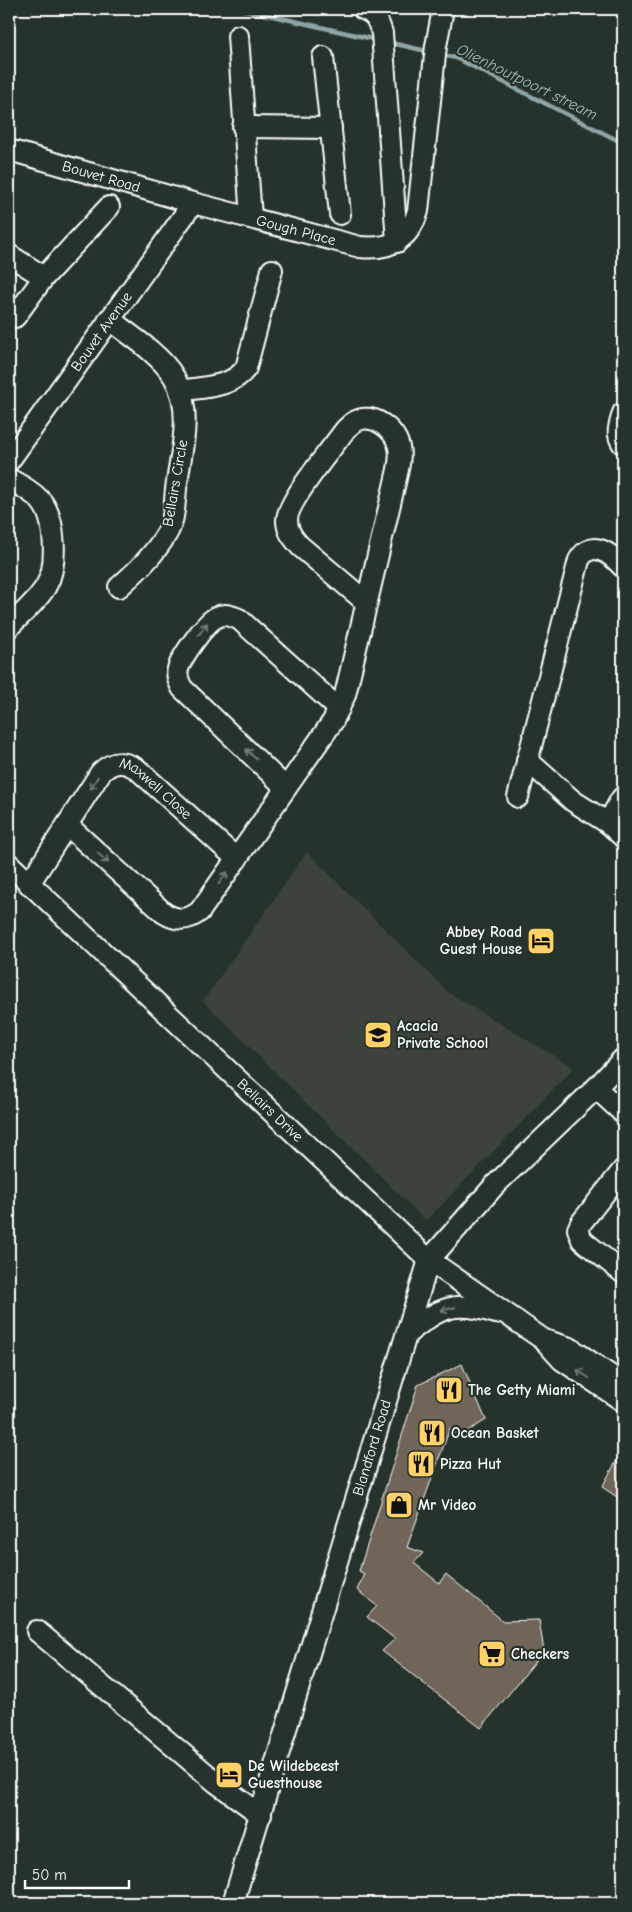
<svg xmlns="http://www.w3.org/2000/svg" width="632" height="1912" viewBox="0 0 632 1912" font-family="'Comic Neue',sans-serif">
  <rect width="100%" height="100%" fill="#26332d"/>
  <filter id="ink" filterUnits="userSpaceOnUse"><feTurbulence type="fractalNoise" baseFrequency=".02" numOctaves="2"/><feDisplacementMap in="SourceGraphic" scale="10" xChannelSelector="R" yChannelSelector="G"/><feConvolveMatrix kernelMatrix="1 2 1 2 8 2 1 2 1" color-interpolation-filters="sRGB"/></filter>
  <g filter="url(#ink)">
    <path fill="#3c423a" d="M307 852 449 993 574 1068 426 1221 203 1001Z"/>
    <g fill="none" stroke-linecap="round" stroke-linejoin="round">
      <path stroke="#8fa5a6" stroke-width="4.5" d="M242 9 377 40
        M387 42 431 52
        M441 55 456 58 623 143"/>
    </g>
    <path fill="#6f6558" stroke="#fff" d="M462 1364 486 1420 458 1437 450 1428 407 1547 423 1553 414 1563 439 1583 446 1574 503 1621 539 1620 544 1651 481 1728 382 1651 395 1639 367 1617 377 1606 357 1590 364 1574 359 1571 418 1385Z
      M622 1451 623 1452V1501L602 1487Z"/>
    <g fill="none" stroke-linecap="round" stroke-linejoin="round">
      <defs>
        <g id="minor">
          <path d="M363 9C376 13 378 21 382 33L397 242"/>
          <path d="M238 36 251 218"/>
          <path d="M323 57 340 214"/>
          <path d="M243 127 331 128"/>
          <path id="s1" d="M9 150 193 203 360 247C389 250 409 241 418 211L436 46 443 9"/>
          <path d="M9 255 44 277"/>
          <path d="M15 317 44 277 109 207"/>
          <path d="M109 319C130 335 161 355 174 377 193 409 182 448 177 482 174 499 176 518 167 533 155 554 137 571 119 587"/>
          <path d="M180 391C202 387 232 388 246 368L272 270"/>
          <path d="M623 413C620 424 615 434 623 444"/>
          <path id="s2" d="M9 461 193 203"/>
          <path d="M9 479C20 485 32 491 41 501 56 519 58 566 46 586 37 602 21 614 9 627"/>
          <path d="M527 760 573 801 608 823 623 837"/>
          <path d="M286 788 182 688C179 682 176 676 178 669 181 658 206 621 217 617 225 613 231 616 239 619L339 709"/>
          <path d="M518 797 579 560C592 538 611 554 623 567"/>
          <path d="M608 823 620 801 623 797"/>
          <path d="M67 825 164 913C177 921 188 921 200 911L333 721 345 695 397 474C399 465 401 456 399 447 395 429 372 411 354 422 351 424 348 427 345 430 333 447 287 501 287 520 287 531 293 538 300 546L366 602"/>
          <path id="s3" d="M9 864 429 1260 544 1340 562 1360 623 1401"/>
          <path id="s4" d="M29 884 101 772C113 761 123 760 137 769L237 859"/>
          <path d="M596 1088 623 1113"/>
          <path d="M623 1170 581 1223 578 1229 582 1240 623 1273"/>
          <path d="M408 1333C441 1307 454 1300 496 1313"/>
          <path d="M544 1340 570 1348 623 1384"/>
          <path d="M37 1631 217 1783 261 1815"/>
          <path id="s5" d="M233 1903 429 1260 495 1185 596 1088 623 1059"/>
        </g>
      </defs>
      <use href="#minor" stroke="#fff" stroke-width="24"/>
      <use href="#minor" stroke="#26332d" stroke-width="20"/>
    </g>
    <defs><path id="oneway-shaft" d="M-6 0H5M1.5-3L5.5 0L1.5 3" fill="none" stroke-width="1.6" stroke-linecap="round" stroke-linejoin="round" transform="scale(1.25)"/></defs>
    <g stroke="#727a76">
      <use href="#oneway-shaft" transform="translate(203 629) rotate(-54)"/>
      <use href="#oneway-shaft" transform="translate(251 754) rotate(-136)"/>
      <use href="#oneway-shaft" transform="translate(94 783) rotate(122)"/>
      <use href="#oneway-shaft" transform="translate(103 858) rotate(42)"/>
      <use href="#oneway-shaft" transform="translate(223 878) rotate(-54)"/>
      <use href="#oneway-shaft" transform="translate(448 1309) rotate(166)"/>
      <use href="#oneway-shaft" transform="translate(583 1374) rotate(-146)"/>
    </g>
  </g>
  <defs>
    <symbol id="hotel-square" viewBox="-11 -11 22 22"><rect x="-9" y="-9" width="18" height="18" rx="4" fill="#ffd166" stroke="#26332d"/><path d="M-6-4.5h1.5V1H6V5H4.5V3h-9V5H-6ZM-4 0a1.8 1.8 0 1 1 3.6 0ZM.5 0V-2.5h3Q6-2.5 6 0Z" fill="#111"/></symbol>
    <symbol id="school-square" viewBox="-11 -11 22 22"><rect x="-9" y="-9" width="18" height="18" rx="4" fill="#ffd166" stroke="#26332d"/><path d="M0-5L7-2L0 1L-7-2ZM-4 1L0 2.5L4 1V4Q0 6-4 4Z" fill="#111"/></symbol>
    <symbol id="restaurant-square" viewBox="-11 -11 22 22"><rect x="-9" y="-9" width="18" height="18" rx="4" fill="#ffd166" stroke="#26332d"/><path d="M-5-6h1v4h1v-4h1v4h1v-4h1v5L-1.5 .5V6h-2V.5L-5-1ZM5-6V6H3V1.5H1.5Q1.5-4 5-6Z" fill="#111"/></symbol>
    <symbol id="shop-square" viewBox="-11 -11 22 22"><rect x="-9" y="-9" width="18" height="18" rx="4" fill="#ffd166" stroke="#26332d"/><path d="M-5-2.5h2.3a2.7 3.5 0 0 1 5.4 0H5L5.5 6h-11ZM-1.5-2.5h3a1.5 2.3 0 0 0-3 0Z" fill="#111"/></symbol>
    <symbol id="supermarket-square" viewBox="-11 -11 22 22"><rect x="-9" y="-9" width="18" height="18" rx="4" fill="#ffd166" stroke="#26332d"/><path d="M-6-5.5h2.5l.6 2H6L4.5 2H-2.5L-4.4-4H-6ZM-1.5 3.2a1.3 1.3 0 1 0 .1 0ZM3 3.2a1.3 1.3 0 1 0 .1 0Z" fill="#111"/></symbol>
  </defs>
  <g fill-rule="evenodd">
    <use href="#hotel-square" x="525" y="925" width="32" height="32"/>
    <use href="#school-square" x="362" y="1019" width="32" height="32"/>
    <use href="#restaurant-square" x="433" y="1374" width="32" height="32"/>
    <use href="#restaurant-square" x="416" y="1417" width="32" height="32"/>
    <use href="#restaurant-square" x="405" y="1448" width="32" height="32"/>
    <use href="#shop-square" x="383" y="1489" width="32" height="32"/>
    <use href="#supermarket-square" x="476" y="1638" width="32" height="32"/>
    <use href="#hotel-square" x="213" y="1759" width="32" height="32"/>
  </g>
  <g text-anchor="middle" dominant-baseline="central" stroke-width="4.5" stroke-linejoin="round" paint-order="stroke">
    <g font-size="15" fill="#fff" stroke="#26332d">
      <text stroke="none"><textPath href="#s1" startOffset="96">Bouvet Road</textPath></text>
      <text stroke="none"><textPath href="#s1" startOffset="298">Gough Place</textPath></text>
      <text stroke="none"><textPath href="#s2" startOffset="159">Bouvet Avenue</textPath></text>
      <text transform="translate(175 483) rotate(-80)">Bellairs Circle</text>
      <text stroke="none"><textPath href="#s4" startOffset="199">Maxwell Close</textPath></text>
      <text stroke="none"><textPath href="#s3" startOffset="359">Bellairs Drive</textPath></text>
      <text stroke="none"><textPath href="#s5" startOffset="476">Blandford Road</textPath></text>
    </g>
    <g font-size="15" font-weight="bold" fill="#fff" stroke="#26332d" text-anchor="start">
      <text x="522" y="932" text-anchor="end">Abbey Road<tspan x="522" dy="17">Guest House</tspan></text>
      <text x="397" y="1026">Acacia<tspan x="397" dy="17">Private School</tspan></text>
      <text x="468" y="1390">The Getty Miami</text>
      <text x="451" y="1433">Ocean Basket</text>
      <text x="440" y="1464">Pizza Hut</text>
      <text x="418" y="1505">Mr Video</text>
      <text x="511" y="1654">Checkers</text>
      <text x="248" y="1766">De Wildebeest<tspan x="248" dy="17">Guesthouse</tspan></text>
    </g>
    <g font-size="16" font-style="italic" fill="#abbcbc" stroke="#26332d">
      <text transform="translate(527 82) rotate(26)">Olienhoutpoort stream</text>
    </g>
  </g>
  <rect width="632" height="1912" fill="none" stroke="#26332d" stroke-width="30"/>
  <rect x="15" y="15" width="602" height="1882" fill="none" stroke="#fff" stroke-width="2" filter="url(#ink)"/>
  <path d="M25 1880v8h104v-8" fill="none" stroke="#ffffff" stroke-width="2.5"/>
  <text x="32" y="1880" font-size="15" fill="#ffffff" stroke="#26332d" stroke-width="4" paint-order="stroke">50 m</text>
</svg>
